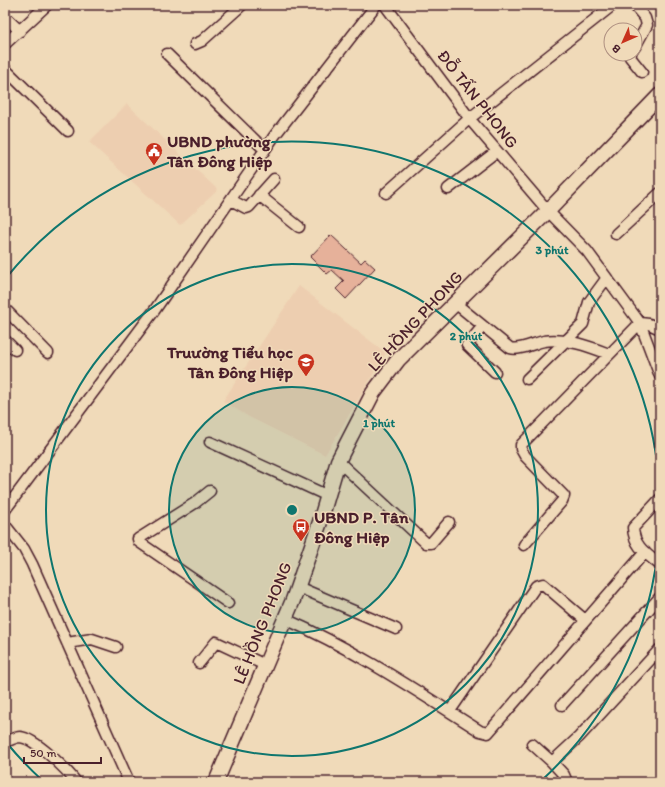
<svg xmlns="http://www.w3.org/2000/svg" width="665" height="787" viewBox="0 0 665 787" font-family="Itim,sans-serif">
  <rect width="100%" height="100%" fill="#f0dab9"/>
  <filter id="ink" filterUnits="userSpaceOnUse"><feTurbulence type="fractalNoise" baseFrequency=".025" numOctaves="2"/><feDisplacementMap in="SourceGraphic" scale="8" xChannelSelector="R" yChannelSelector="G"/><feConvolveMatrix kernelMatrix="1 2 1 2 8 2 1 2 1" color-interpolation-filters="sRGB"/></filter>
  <g filter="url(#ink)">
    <path fill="#edceb0" d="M127 104 218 190 180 225 89 142Z
      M299 286 386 353 325 455 249 417 223 401Z"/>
    <path fill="#e6b19a" stroke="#4a1f2b" d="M331 235 361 263 365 259 375 268 346 299 336 289 344 281 332 270 327 274 310 257Z"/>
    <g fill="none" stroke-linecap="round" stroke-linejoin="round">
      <defs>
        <path id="minor" d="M385 5 473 123 548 211 587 251 640 323 660 376
          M634 5 645 18 647 25 635 47
          M5 17 20 31
          M5 44 47 5
          M195 44 202 41 242 5
          M167 54 265 150
          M631 54 630 57 642 72
          M5 69 68 131
          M448 189 497 151
          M386 193 470 118 613 5
          M259 195 299 227
          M231 200 246 208 249 207 274 179
          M616 234 660 193
          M455 303 510 348C520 351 534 343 544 341 567 338 588 346 609 354
          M5 309 48 353
          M483 326 467 345 495 372
          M5 340 15 350
          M527 379 583 324 589 302 606 279
          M210 442 328 496
          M338 461 426 543H431L449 522
          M210 491 195 503 138 539 139 542 228 603
          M660 499 633 528C634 547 647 554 660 565
          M5 510 154 311 275 135 376 5
          M5 525 24 549 32 564 129 782
          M524 545 562 501 564 496 525 456 521 449V445L640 323 649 324 660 329
          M298 587 396 629
          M285 619C354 649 417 691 480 731L488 733 645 552
          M67 643 92 639 116 647
          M199 663 216 642 265 665
          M562 705 660 597
          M450 711 536 586 543 584 585 620
          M5 742C9 741 15 737 20 737 35 738 67 770 76 782
          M532 744 552 762
          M567 782 564 775 552 762 579 737 660 649"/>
        <path id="secondary" d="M216 782 293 600 320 522 338 461 373 393 398 360 548 211 660 95"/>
      </defs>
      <use href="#minor" stroke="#4a1f2b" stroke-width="13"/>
      <use href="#secondary" stroke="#4a1f2b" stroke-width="17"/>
      <use href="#minor" stroke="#f0dab9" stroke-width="10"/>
      <use href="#secondary" stroke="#f0dab9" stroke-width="14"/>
    </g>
  </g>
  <circle cx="292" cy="510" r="123" fill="#0f766e" fill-opacity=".12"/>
  <g fill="none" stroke="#0f766e" stroke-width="2">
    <circle cx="292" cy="510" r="123"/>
    <circle cx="292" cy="510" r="246"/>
    <path d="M660 513A368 368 0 0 1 541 781M43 781A368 368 0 0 1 6 742M6 278A368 368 0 0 1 660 507"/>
  </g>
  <defs>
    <symbol id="civic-pin" viewBox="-11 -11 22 30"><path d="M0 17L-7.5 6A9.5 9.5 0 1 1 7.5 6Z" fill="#c8321e" stroke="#f0dab9"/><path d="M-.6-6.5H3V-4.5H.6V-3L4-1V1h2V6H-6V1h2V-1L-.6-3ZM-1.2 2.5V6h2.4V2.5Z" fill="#fff"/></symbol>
    <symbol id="school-pin" viewBox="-11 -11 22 30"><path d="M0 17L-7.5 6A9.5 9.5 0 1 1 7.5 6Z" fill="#c8321e" stroke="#f0dab9"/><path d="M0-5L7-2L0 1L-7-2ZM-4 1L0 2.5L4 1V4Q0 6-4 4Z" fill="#fff"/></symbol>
    <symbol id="bus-pin" viewBox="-11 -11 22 30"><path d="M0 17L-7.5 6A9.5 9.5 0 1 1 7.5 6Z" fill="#c8321e" stroke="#f0dab9"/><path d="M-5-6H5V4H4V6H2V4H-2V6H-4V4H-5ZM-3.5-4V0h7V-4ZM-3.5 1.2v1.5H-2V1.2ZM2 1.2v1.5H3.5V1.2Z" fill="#fff"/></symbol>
  </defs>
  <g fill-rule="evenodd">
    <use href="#civic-pin" x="144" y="141" width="20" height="27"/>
    <use href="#school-pin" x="296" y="352" width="20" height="27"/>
    <use href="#bus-pin" x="291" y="517" width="20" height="27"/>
  </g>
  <g text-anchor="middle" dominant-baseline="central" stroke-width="3" stroke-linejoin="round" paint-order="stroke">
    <g font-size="17" fill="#4a1f2b" stroke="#f0dab9">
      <text transform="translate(478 99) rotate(52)">ĐỖ TẤN PHONG</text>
      <text transform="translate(415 321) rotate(-47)">LÊ HỒNG PHONG</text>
      <text transform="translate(262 623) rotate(-68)">LÊ HỒNG PHONG</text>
    </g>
    <g font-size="17" font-weight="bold" fill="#4a1f2b" stroke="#f0dab9" text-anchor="start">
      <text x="167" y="141">UBND phường<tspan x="167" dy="20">Tân Đông Hiệp</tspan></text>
      <text x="293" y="352" text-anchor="end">Truường Tiểu học<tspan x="293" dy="20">Tân Đông Hiệp</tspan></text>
      <text x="314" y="517">UBND P. Tân<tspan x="314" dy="20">Đông Hiệp</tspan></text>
    </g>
  </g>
  <circle cx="292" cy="510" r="6" fill="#0f766e" stroke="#f0dab9" stroke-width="2"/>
  <g font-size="12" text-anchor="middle" font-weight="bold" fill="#0f766e" stroke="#f0dab9" stroke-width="3" stroke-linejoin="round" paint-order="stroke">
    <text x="552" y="254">3 phút</text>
    <text x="466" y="340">2 phút</text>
    <text x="379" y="427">1 phút</text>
  </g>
  <rect width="665" height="787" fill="none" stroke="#f0dab9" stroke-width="20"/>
  <rect x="10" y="10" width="645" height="767" fill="none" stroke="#4a1f2b" stroke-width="1.5" filter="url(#ink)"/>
  <g transform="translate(623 42) rotate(225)"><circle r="19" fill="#f0dab9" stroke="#ae8f80"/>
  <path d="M0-3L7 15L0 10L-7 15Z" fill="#c8321e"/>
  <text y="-6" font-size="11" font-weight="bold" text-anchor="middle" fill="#4a1f2b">B</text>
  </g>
  <path d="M24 757v6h77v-6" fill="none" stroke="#4a1f2b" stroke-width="2"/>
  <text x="30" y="757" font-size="12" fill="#4a1f2b" stroke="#f0dab9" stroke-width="3" paint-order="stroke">50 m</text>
</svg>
